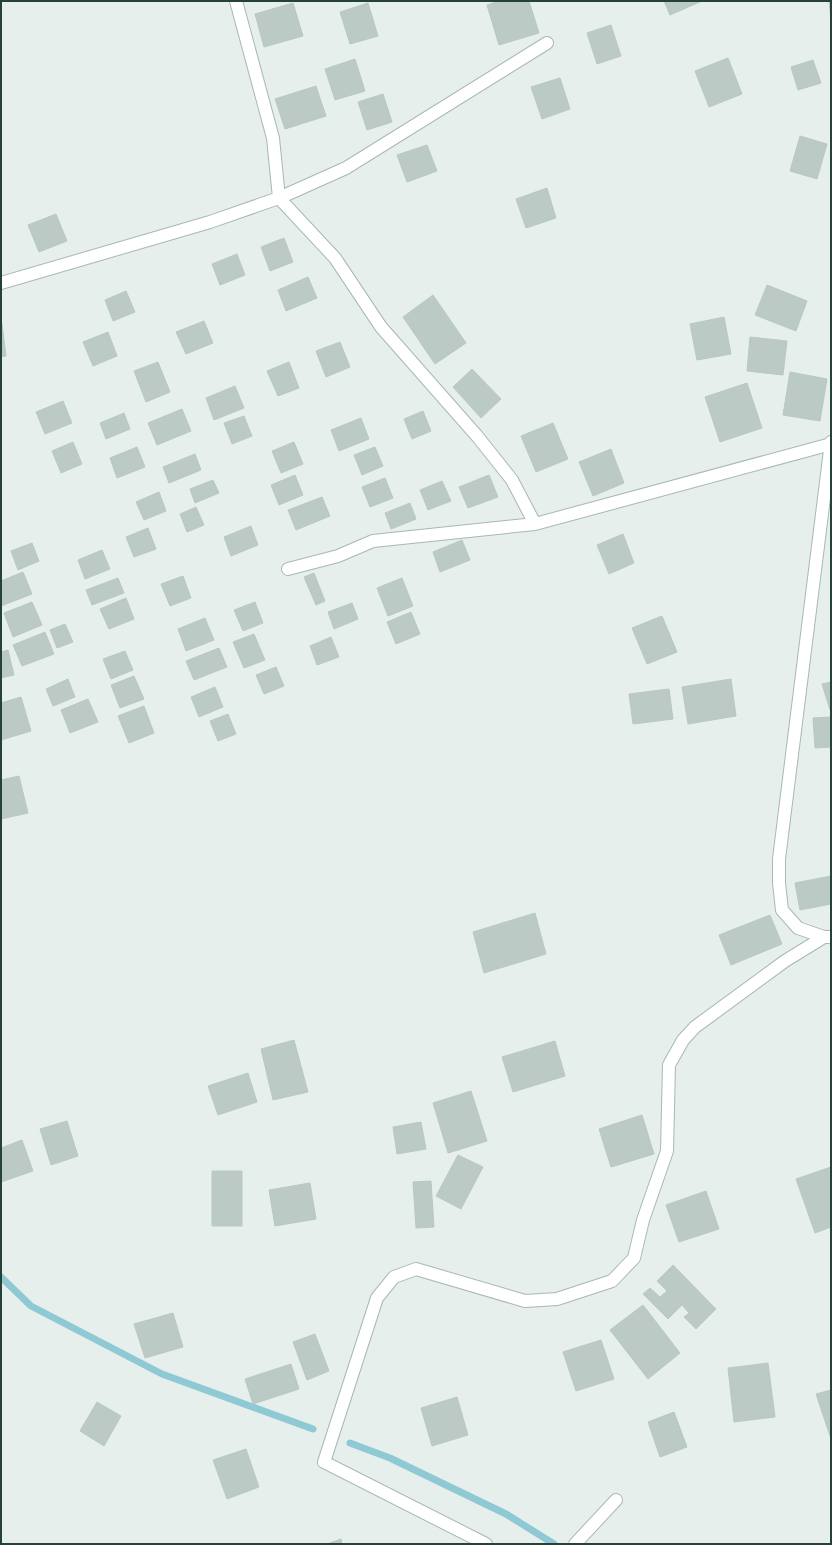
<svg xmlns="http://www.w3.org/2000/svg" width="832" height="1545" viewBox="0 0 832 1545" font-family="'Alegreya Sans',sans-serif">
  <rect width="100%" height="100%" fill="#e6efeb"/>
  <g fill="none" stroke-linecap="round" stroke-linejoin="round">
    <path stroke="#8ec9d4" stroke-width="7" d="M1 1277 31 1306 162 1374 313 1429
      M350 1443 390 1458 506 1514 554 1544"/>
  </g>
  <path fill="#bbcac4" stroke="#b8c9c2" d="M499 1H529L539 33 499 45 487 5Z
    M664 1H702L670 15Z
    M829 1H831V20Z
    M293 3 303 36 264 47 255 14Z
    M368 3 378 36 350 44 340 12Z
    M611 25 621 56 597 64 587 33Z
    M728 58 742 94 709 107 695 71Z
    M355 59 365 91 335 100 325 69Z
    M813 60 821 83 798 90 791 67Z
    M560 78 570 109 542 119 531 87Z
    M316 86 326 116 285 129 275 99Z
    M383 94 392 122 367 130 358 102Z
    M800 136 827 144 817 179 790 171Z
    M427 145 437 171 407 182 397 155Z
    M547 188 556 218 526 228 516 199Z
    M56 214 67 241 39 252 28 225Z
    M284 238 293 262 270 271 261 247Z
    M237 254 245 275 220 285 212 264Z
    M308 277 317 298 286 311 278 290Z
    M767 285 807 301 796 331 755 315Z
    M126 291 135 312 113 321 105 300Z
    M433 295 466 343 435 364 403 317Z
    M724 317 731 354 697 360 690 324Z
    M204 321 213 343 186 354 176 332Z
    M2 324 6 356 1 357V325Z
    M108 332 117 356 93 366 83 342Z
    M750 337 787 341 783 375 747 371Z
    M340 342 350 367 326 377 316 351Z
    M158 362 170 392 146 402 134 371Z
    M289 362 299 388 278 396 267 371Z
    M472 369 501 399 481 418 453 387Z
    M790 372 827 379 820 421 783 415Z
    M747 383 762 428 720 442 705 397Z
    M235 386 244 408 214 420 206 398Z
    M63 401 72 423 45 434 36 412Z
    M182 409 191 431 157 445 148 423Z
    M423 411 431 431 412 439 404 419Z
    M124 413 130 429 106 439 100 423Z
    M244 416 252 436 232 444 224 423Z
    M361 418 369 439 339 451 331 430Z
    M553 423 568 459 536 472 521 436Z
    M73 442 82 464 61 473 52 451Z
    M294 442 303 464 281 473 272 451Z
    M137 447 145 467 117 478 110 458Z
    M375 447 383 466 362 475 354 455Z
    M611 449 624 483 593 496 579 462Z
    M195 454 201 470 169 483 163 467Z
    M295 475 303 495 279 505 271 485Z
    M489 475 498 497 468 508 459 487Z
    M385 478 393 498 370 507 362 487Z
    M213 480 219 493 195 503 190 489Z
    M442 481 451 501 428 510 420 490Z
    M159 492 166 511 144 520 136 502Z
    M322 497 330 516 296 530 288 510Z
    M410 503 416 519 391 529 385 513Z
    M196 507 204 525 187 532 180 514Z
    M251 526 258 545 231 556 224 537Z
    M148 528 156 549 134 557 126 537Z
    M623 534 634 563 609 574 597 545Z
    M462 540 470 560 440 572 433 552Z
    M32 543 39 561 18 570 11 551Z
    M102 550 110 569 85 579 78 560Z
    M23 572 32 594 1 606V581Z
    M314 573 325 601 316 605 304 577Z
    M183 576 191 598 170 606 161 584Z
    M118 578 124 593 92 605 86 590Z
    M402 578 413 606 388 616 377 588Z
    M126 598 134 619 109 629 100 609Z
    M32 602 42 625 13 637 4 613Z
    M255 602 263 623 243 631 234 610Z
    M352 603 358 619 334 629 328 612Z
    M411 612 420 634 396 644 387 622Z
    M662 616 677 652 647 664 632 628Z
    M205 618 214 640 186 651 178 629Z
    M65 624 73 642 57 648 50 630Z
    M45 632 54 654 22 666 13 645Z
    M254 634 265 660 244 668 233 642Z
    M331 637 339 657 317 665 310 646Z
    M219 648 227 667 194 680 186 661Z
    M8 650 14 675 1 678V652Z
    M125 651 133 670 111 679 103 659Z
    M276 667 284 686 264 694 256 675Z
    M134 676 144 699 120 708 111 685Z
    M68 679 75 697 53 706 46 689Z
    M731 679 736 716 688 724 682 687Z
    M831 682V710H830L822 684Z
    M215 687 223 707 199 717 191 697Z
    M669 689 673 719 633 724 629 694Z
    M21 697 31 731 1 740V703Z
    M88 699 98 722 70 733 61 710Z
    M144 706 154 733 129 743 118 716Z
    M228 714 236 734 218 741 210 721Z
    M831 717V747L815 748 813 718Z
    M19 776 28 813 1 819V780Z
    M831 876V904L800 910 795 883Z
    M535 913 546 954 484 973 473 932Z
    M770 915 782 944 731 965 719 935Z
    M294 1040 308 1092 273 1100 261 1049Z
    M555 1041 565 1076 513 1092 502 1057Z
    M248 1073 257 1102 218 1115 208 1086Z
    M471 1091 487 1141 448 1153 433 1103Z
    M642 1115 654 1154 611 1167 599 1129Z
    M67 1121 78 1156 51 1165 40 1129Z
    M421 1122 426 1149 397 1154 393 1127Z
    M22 1140 33 1171 1 1182V1148Z
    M458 1155 483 1167 461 1209 436 1196Z
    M831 1167V1227L815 1233 796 1179Z
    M212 1171H242V1226H212Z
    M431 1181 434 1227 416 1228 413 1182Z
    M310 1183 316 1219 275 1226 269 1190Z
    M706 1191 719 1229 679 1242 666 1205Z
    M673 1265 716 1309 696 1329 684 1317 689 1313 682 1305 668 1319 643 1294 650 1288 660 1297 667 1291 657 1281Z
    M643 1305 680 1353 648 1379 610 1330Z
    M173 1313 183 1347 145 1358 134 1324Z
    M315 1334 329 1371 307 1380 293 1342Z
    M601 1340 614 1379 576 1391 563 1352Z
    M768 1363 775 1417 734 1422 728 1368Z
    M291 1364 299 1389 253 1404 245 1379Z
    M831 1390V1435L830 1436 816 1394Z
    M457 1397 468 1435 432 1446 421 1408Z
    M97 1402 121 1416 104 1446 80 1431Z
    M674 1412 687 1447 660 1457 648 1422Z
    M246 1449 259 1487 227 1499 213 1460Z
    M341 1539 342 1544H327Z"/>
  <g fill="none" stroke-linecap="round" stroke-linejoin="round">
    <defs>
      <path id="street" d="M236 1 273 138 279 198 335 258 381 327 477 436 512 480 535 524
        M1 283 210 222 279 198 346 168 547 43
        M288 569 338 556 373 541 535 524 831 444
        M830 937H824L798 928 782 910 779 883V859L831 442
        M486 1544 324 1462 377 1298 394 1277 416 1269 525 1301 557 1299 612 1281 634 1258 643 1220 667 1151 669 1065 683 1040 695 1027 785 961 824 937
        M575 1544 616 1500"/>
    </defs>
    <use href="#street" stroke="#a8b8b2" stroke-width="14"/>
    <use href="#street" stroke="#fff" stroke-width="12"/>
  </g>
  <rect width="832" height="1545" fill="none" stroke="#24423a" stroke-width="4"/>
</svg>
